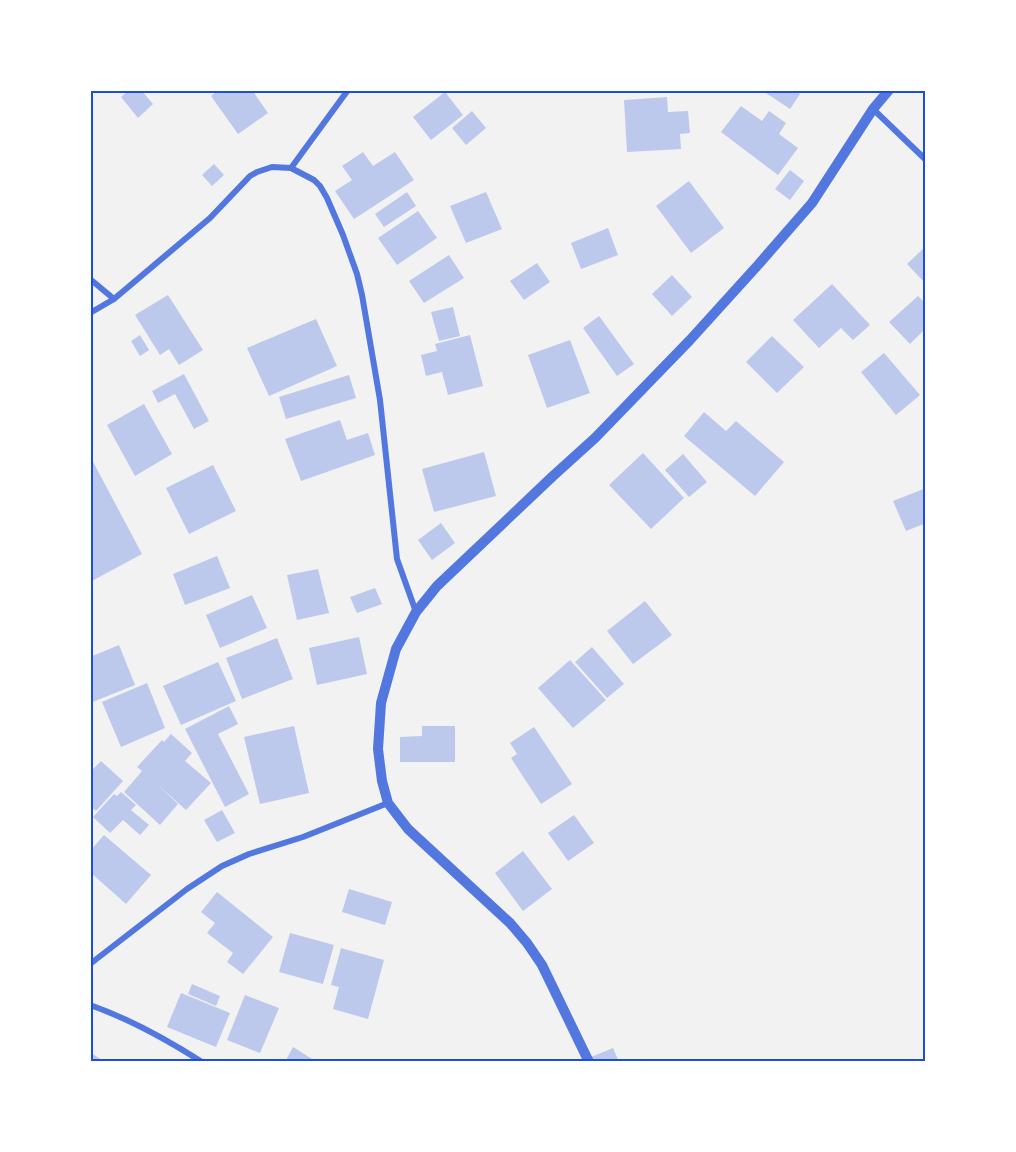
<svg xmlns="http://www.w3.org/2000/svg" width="1016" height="1152" viewBox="0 0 1016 1152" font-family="Karla,sans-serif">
  <rect width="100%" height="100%" fill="#f2f2f2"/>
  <path fill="#bdc9ec" d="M129 90H141L153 104 138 118 121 97Z
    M219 90H252L268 113 238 134 211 96Z
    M768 90H795L800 94 790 109 766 93Z
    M445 92 463 115 431 140 413 117Z
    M667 97 668 112 688 111 690 133 680 134 681 149 627 152 624 100Z
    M741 106 762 121 769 111 786 123 779 134 798 148 778 175 721 132Z
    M472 111 486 128 466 145 452 128Z
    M363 152 373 166 395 152 414 180 354 219 335 191 352 180 342 166Z
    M214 164 224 175 212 186 202 175Z
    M790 170 804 181 790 200 775 189Z
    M689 181 724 228 691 253 656 206Z
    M407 192 416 206 384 227 375 214Z
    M486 192 502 229 466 243 450 206Z
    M418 211 437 238 397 265 378 238Z
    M608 228 618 255 581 269 571 243Z
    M926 246V284L907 264Z
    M449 255 464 278 424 303 409 281Z
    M537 263 550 282 524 300 510 281Z
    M672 275 692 297 672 316 652 294Z
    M832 284 870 325 853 340 841 328 819 348 793 320Z
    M168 295 203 350 179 365 169 349 160 355 135 315Z
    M918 296 926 304V328L910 344 889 322Z
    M453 307 460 336 439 341 431 312Z
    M599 316 634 364 617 376 583 328Z
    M316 319 337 366 269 396 247 348Z
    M140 335 149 350 140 356 131 341Z
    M470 335 483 386 448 395 442 372 426 376 421 355 437 351 435 344Z
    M772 336 804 367 777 393 746 362Z
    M570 340 590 393 547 408 528 355Z
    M884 353 920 395 896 415 861 372Z
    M184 374 209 421 194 429 175 394 158 403 152 391Z
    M349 375 356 398 286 419 279 397Z
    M144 404 172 454 135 476 107 425Z
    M704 412 726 431 736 421 784 462 755 496 684 436Z
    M340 420 347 440 368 433 375 455 301 481 285 439Z
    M484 452 496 496 434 512 422 469Z
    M643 453 684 498 651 529 609 485Z
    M683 454 707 482 689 497 665 470Z
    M90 456 142 554 90 582Z
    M213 465 236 511 189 534 166 488Z
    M926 488V523L906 531 893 501Z
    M441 523 455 543 432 560 418 540Z
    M217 556 230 588 185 605 173 574Z
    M318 569 329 613 297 620 287 575Z
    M375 588 382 604 357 613 350 597Z
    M252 595 267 628 220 648 206 615Z
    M645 601 672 635 633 664 607 631Z
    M359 637 367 674 317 685 309 648Z
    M277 638 293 679 242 699 226 658Z
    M119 645 135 685 90 703V657Z
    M592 647 624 684 607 698 575 662Z
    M570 660 606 700 573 728 538 688Z
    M218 662 236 701 181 725 163 686Z
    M147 683 165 728 121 747 102 702Z
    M229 706 238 724 218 734 249 794 225 807 185 729Z
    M294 726 309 793 260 804 244 737Z
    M422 726H455V762H400V737L422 736Z
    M534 727 572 784 541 804 511 758 517 754 510 743Z
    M171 734 192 753 185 761 211 783 186 810 157 784 178 804 160 825 124 792 142 771 137 767 162 740 164 742Z
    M101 761 123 781 96 811 90 806V772Z
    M121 792 136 805 131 810 149 825 140 835 123 820 110 833 93 817 114 794 117 796Z
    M222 810 235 833 217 842 204 820Z
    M574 815 594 843 568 861 548 833Z
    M104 835 151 875 126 904 90 872V851Z
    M523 851 552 889 523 911 495 873Z
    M349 889 392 902 385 925 342 912Z
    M217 892 273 937 243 974 227 962 233 953 207 933 215 923 201 912Z
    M290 933 334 945 323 984 279 972Z
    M341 948 384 960 368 1019 333 1009 339 987 331 985Z
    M192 984 220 996 216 1006 188 994Z
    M181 993 230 1013 216 1047 167 1027Z
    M245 995 279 1008 260 1053 227 1040Z
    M293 1047 317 1062H285Z
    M613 1048 619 1062H594L591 1057Z
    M90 1052 105 1062H90Z"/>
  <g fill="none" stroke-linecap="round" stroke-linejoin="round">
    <path stroke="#5277de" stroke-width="6" d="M873 109 926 160
      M291 168 348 90
      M90 279 114 299
      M90 313 114 299 210 218 250 176 257 172 272 167 291 168 314 180 320 186 327 198 343 235 357 274 362 295 380 400 397 559 416 612
      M90 964 187 889 222 866 249 854 303 837 388 803
      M90 1005C130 1019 166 1039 202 1062"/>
    <path stroke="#5277de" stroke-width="10" d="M589 1062 542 965 527 943 510 923 408 829 388 803 382 781 378 749 381 703 396 649 416 612 437 586 553 476 595 438 690 340 758 265 812 203 873 109 889 90"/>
  </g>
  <rect width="1016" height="1152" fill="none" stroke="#ffffff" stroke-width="183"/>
  <rect x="92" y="92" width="832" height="968" fill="none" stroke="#1d4ed8" stroke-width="2"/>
</svg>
